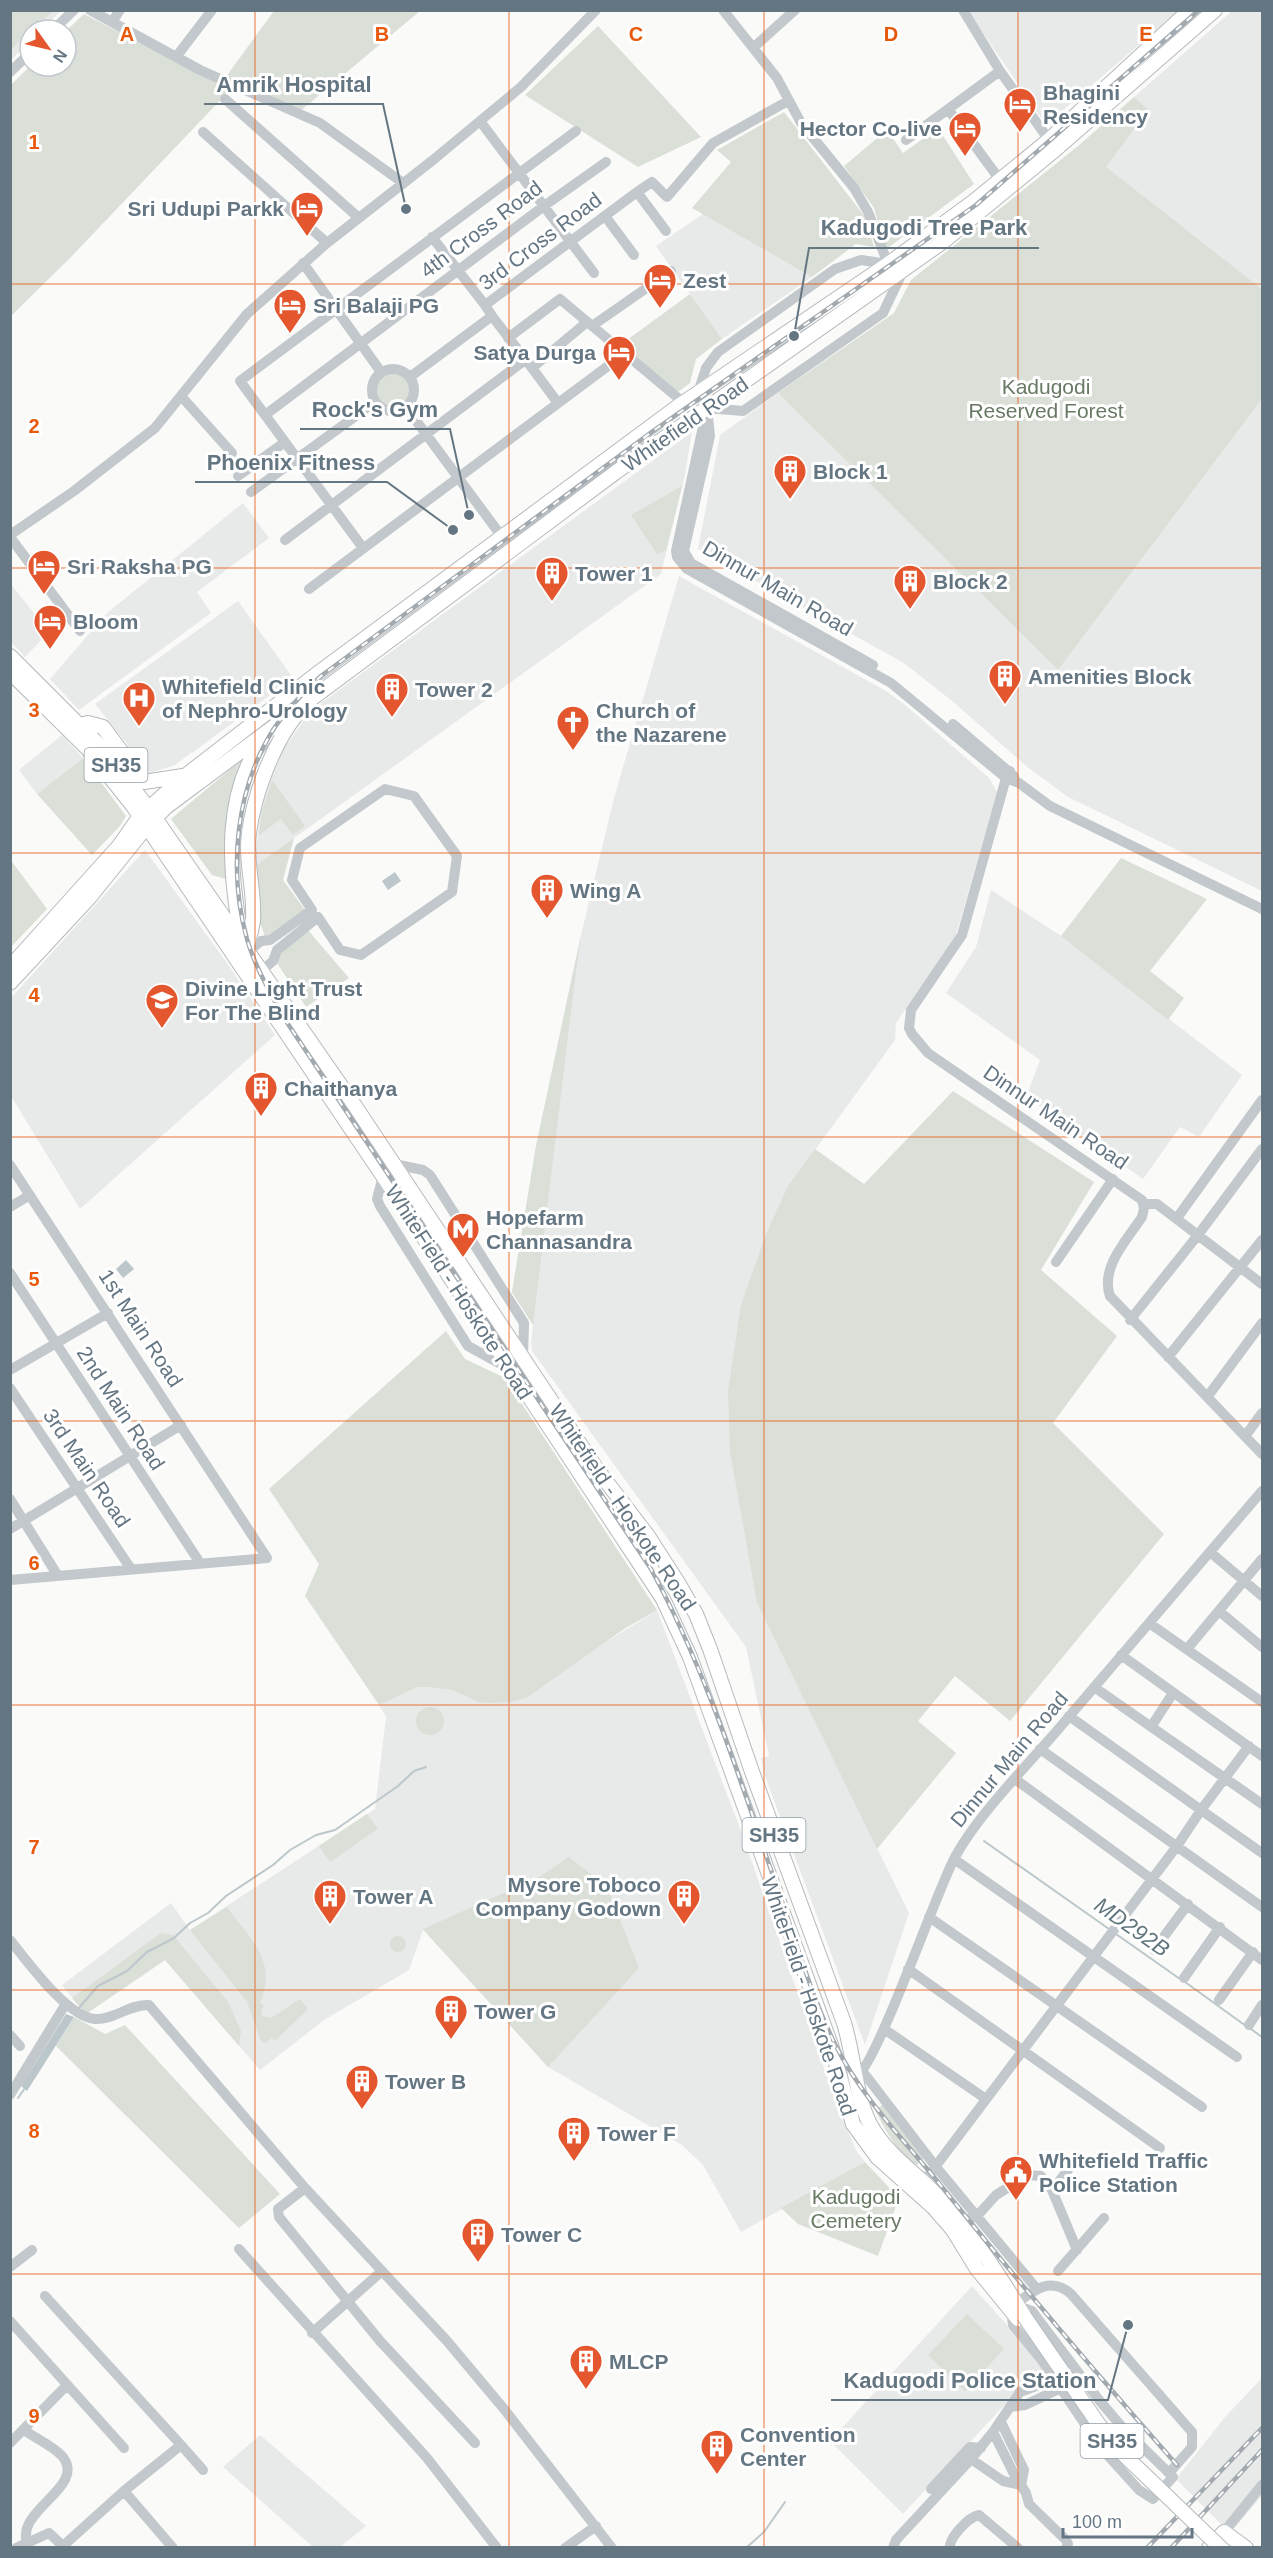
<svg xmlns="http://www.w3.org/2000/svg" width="1273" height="2558" viewBox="0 0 1273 2558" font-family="Arial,sans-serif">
  <rect width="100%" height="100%" fill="#fafaf8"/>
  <path fill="#e8e9e9" d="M11 11H61L41 30H30V41L11 60Z
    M968 11H1178L1046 125Z
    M1232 11H1262V289L1105 167 1147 110 1134 97Z
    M703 214 812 277 722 339 656 246Z
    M778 393 1058 670 1262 399V891L1068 797 1026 766 957 705 904 663 698 549 720 435Z
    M692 432 684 480 661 574 254 867 261 807 270 780 284 749 301 724 317 706Z
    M243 503 269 538 197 592 211 613 79 710 50 679 107 613Z
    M679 576 886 691 904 704 989 778 997 792 955 938 896 1023 895 1040 789 1186 757 1603 909 1913 865 2045 765 1776 761 1758 769 1756 746 1647 532 1351 531 1342 533 1325 512 1292 536 1146 581 935 614 798Z
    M10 583 49 632 25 657 11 642Z
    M238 601 293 678 192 753 190 750 191 753 175 765 150 773 95 704Z
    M62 735 83 758 37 794 19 770Z
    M145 850 227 963 275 1035 80 1209 11 1096V998Z
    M991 890 1061 936 1242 1075 1199 1137 1180 1127 1143 1179 1026 1097 1040 1060 946 993 976 947Z
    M657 1610 741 1831 840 2114 857 2152 865 2162 741 2232 703 2165 682 2145 548 2067 423 1930 409 1970 324 2020 260 2070 165 1960 86 2014 62 1985 171 1903 190 1930 375 1809 386 1717 379 1705 418 1687H426L452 1690 478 1702H510Z
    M972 2286 1050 2373 1026 2382 903 2514 830 2441Z
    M1262 2378V2496L1230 2533 1176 2479 1225 2417Z
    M260 2435 366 2526 340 2547H313L223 2467Z"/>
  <path fill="#dadfd7" d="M11 10H52L53 12 30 30 11 50Z
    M274 11H420L299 112 225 78Z
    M84 14 231 89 70 258 11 316V85L30 66H66V31Z
    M598 26 701 137 638 167 525 95Z
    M1134 97 1148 110 1106 167 1262 289V399L1058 670 778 393 894 313 911 280 1078 146Z
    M784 112 865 217 874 247 856 244 812 277 692 208 731 162 717 150Z
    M938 128 974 184 885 250 874 208 844 166 887 130 903 153Z
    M690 294 722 339 696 359 690 383 678 392 620 345Z
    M376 390a17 17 0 1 1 34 0a17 17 0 1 1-34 0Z
    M682 486 666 550 657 554 631 515Z
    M246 756C235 798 223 836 226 879L212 875 171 819Z
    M83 758 126 816 120 826 92 855 37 794Z
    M272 780 305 826 293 835 281 819 259 835 262 811Z
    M294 838 283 880 305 910 265 937 260 922 254 867Z
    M1121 858 1207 899 1150 971 1184 998 1168 1020 1061 936Z
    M10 859 47 909 11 947H10Z
    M307 929 349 978 306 1007 275 960 281 948Z
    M581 935 575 979 533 1325 512 1292 536 1146Z
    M953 1091 1094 1182 1041 1270 1117 1336 1053 1423 1164 1534 1010 1721 955 1676 918 1721 956 1753 877 1849 757 1603 730 1451 728 1391 741 1305 766 1234 788 1186 815 1149 864 1184Z
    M446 1331 465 1359 505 1378 657 1610 624 1629 526 1698 510 1702 489 1703 478 1702 452 1690 426 1687H418L379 1705 305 1596 319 1564 269 1489Z
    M416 1721a14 14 0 1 1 28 0a14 14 0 1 1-28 0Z
    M367 1814 378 1829 330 1862 319 1846Z
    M569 1857 607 1887 639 1968 548 2067 423 1929 539 1877Z
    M227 1907C250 1940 278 1960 260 2003L264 2006 261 2010 262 2016 271 2018 300 1999 308 2009 275 2041 272 2038 265 2043 261 2041 247 2002 190 1930Z
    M161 1933 173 1935 228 2002 241 2031 239 2046 165 1960 86 2014 72 1998Z
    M390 1944a8 8 0 1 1 16 0a8 8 0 1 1-16 0Z
    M74 2017 105 2034 125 2025 280 2194 239 2228 56 2046Z
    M884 2104 925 2157 917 2165C897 2155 885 2128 875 2110Z
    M865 2162 899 2198 878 2256 798 2224 781 2208Z
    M967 2314 1004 2349 965 2391 928 2355Z"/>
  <path fill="#bbc7cb" d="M395 872 401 881 388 890 382 881Z
    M126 1260 134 1269 123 1278 116 1269Z
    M66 2014 74 2017 27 2091 21 2086Z"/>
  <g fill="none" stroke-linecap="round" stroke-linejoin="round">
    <path stroke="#bbc7cb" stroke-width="2" d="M984 1841 1109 1929
      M1116 1934 1180 1979
      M1185 1982 1246 2026
      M78 2009 98 1986 127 1971 147 1952 174 1938 190 1923 208 1913 226 1896 273 1865 290 1850 316 1835 335 1830 398 1786 414 1771 426 1767
      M1251 2029 1262 2037
      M18 2098 25 2088
      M746 2548 764 2532 785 2502"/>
    <defs>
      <path id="major" d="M10 656 104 750 148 808 353 1103 596 1468 648 1536 677 1581 696 1614 710 1649 751 1769 844 2023C854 2055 855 2095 870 2124 887 2155 916 2173 939 2197 972 2233 999 2275 1024 2316
        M10 672 87 748 133 806 383 1176 663 1599 690 1657 831 2045 853 2124 877 2157 933 2207 953 2230 977 2269 1018 2319
        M80 725 88 723 103 727 144 782 183 776
        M241 936C229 869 222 792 266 735
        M247 947C249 938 252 929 253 920 255 891 245 862 249 833 254 794 273 744 297 714
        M10 967 119 846 140 816 185 776 318 673 680 405 888 264 973 202 1049 140 1190 10
        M10 983 89 898 147 826 166 807 616 472 944 241 1056 149 1215 10
        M1209 2548 1224 2532 1246 2548"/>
    </defs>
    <use href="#major" stroke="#b5babe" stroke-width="16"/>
    <path stroke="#c3c8cc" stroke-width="10" d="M90 10 200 70 320 123 403 183
      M723 10 777 78 801 123 854 188 868 212 888 264
      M963 10 1000 71 1049 140
      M112 22 120 10
      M53 30 74 10
      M753 48 795 10
      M176 57 212 10
      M10 72 30 53
      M225 99 359 218
      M948 109 1000 180
      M480 121 594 273
      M203 132 327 243
      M906 140 1000 71
      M637 192 666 231
      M605 216 634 255
      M432 237 485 305
      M303 263 381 372
      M492 316 532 368 587 322
      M592 326 671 271
      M508 338 560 299 684 403
      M532 368 558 403
      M372 390a21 21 0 1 1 42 0a21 21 0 1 1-42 0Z
      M410 377 492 316 485 305 637 192 652 182 667 197 713 143 788 101
      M181 396 232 453
      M406 407 502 537
      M707 408 676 551 677 557 687 569 891 683 1006 778 1019 783 1050 806 1262 909
      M707 408 743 411 883 313 903 271
      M265 415 544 206 606 162
      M238 476 285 442
      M251 492 375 402
      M10 535 74 491 155 428 247 314 327 243 433 160 521 87 596 10
      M10 537 80 631
      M285 540 525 360
      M363 548 240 381 576 131
      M309 589 612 363
      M873 665 691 563 684 551 710 436 707 408 698 393 706 368 718 352 835 269 861 260 888 264
      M953 724 1014 776
      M1010 771 1006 778 962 935 911 1010 909 1028 912 1034 928 1053 1142 1200 1144 1208 1142 1217C1127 1240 1100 1267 1110 1296L1262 1454
      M249 951 261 941 270 940 312 910 292 880 300 848 385 789 414 796 457 856 452 892 361 955 340 950 318 917 277 950 273 961 261 971
      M394 1164 423 1170 430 1175 524 1323 523 1359
      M10 1165 267 1558 10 1580
      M383 1176 377 1199 380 1206 468 1346 510 1369
      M1144 1204H1157L1262 1284
      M10 1207 30 1195
      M1177 1218 1262 1100
      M1056 1262 1113 1179
      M10 1273 200 1563
      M1130 1320 1198 1235 1262 1149
      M1168 1357 1262 1240
      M10 1370 108 1313
      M10 1388 131 1569
      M1208 1396 1262 1323
      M1246 1435 1262 1413
      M10 1499 58 1576
      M10 1529 181 1425
      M1210 1552 1262 1596
      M1219 1611 1262 1647
      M1149 1623 1262 1702
      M1187 1649 1262 1559
      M1121 1655 1262 1756
      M1094 1687 1262 1804
      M1069 1716 1201 1810 1249 1746
      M1151 1727 1173 1693
      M1040 1749 1262 1907
      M1015 1779 1262 1960
      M954 1859 1237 2057
      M929 1917 1202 2107
      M10 1940C28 1962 67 2017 95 2019 114 2020 130 2004 149 2005L305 2188 447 2341 504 2409 612 2548
      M1154 1950 1188 1904
      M908 1969 1160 2148
      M1184 1978 1220 1927
      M1219 2000 1253 1952
      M1249 2025 1262 2005
      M884 2029 986 2099
      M10 2035 20 2046
      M863 2072 936 2167 1036 2288
      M841 2078 857 2076C876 2065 936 1894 953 1861 975 1818 1023 1770 1055 1733 1124 1652 1193 1571 1262 1491
      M10 2095 65 2005
      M1068 2170 1052 2190 1077 2250
      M920 2187 1177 1846 1201 1810 1262 1853
      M305 2188 278 2209 279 2217 380 2341 475 2443
      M960 2222 977 2216 996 2195 1028 2175 1041 2176 1052 2190
      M239 2249 427 2458 497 2548
      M10 2267 32 2250
      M1058 2271 1104 2218
      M45 2296 181 2445
      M1017 2303C1034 2290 1051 2276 1071 2294L1192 2432V2447L1169 2473
      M1011 2310 1013 2325 1041 2359 1101 2448 1139 2490 1153 2499 1173 2477 1122 2427 1099 2400 1032 2311 1018 2306
      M10 2321 124 2448
      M312 2333 382 2271
      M1010 2407 1025 2405 1061 2388
      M1001 2422 1024 2470 1021 2485
      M24 2430C35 2438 53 2446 62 2456 88 2486 16 2510 27 2542
      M993 2432 1015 2476
      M10 2443 67 2385
      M971 2459 993 2432 1020 2392 1055 2379
      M931 2489 970 2447 981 2448
      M124 2491 181 2445 203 2470
      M1224 2532 1262 2485
      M16 2548 49 2533 63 2546 124 2491 173 2548
      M565 2548 596 2526
      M893 2548 896 2540 971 2459 1003 2481 1021 2485 1026 2493 1029 2504 1066 2540 1068 2544 1066 2548
      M950 2548C949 2537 969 2517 979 2515L1018 2548"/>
    <use href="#major" stroke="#fff" stroke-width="14"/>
    <defs>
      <path id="rail" d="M1177 2465C1095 2372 1015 2278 938 2182 903 2139 861 2096 836 2046 815 2004 801 1958 786 1913 745 1797 710 1677 651 1569L284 1018C270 992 255 967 247 939 228 871 235 788 275 727 288 708 304 692 321 676L653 431 976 205 1199 10
        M1147 2548 1262 2428
        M1171 2548 1262 2450"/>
    </defs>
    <use href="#rail" stroke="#a2aab0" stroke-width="4.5"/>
    <use href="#rail" stroke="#fff" stroke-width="2" stroke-dasharray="7" stroke-linecap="butt"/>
    <defs>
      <path id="major-bridge" d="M1024 2316 1106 2435 1121 2452 1221 2548"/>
    </defs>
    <use href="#major-bridge" stroke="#b5babe" stroke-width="16" stroke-linecap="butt"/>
    <use href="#major-bridge" stroke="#fff" stroke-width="14"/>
  </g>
  <path fill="none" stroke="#e8590c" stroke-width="1.5" stroke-opacity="0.55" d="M255 10V2548M509 10V2548M764 10V2548M1018 10V2548M10 284H1262M10 568H1262M10 853H1262M10 1137H1262M10 1421H1262M10 1705H1262M10 1990H1262M10 2274H1262"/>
  <defs>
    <symbol id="hotel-pin" viewBox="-11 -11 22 30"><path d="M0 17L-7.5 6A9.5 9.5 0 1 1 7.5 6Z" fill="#e4572e" stroke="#fff"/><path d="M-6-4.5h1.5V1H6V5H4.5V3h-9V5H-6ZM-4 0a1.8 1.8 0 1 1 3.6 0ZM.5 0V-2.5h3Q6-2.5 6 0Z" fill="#fff"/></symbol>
    <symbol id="building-pin" viewBox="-11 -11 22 30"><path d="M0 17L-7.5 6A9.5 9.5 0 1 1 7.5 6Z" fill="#e4572e" stroke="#fff"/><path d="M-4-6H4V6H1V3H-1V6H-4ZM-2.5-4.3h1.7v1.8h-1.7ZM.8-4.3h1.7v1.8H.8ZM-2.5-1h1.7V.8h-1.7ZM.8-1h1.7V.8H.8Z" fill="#fff"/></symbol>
    <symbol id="hospital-pin" viewBox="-11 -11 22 30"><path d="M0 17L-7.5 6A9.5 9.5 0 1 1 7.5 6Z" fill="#e4572e" stroke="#fff"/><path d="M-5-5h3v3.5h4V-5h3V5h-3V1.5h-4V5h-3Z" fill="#fff"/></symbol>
    <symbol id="church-pin" viewBox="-11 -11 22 30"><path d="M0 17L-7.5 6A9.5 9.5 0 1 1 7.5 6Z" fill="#e4572e" stroke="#fff"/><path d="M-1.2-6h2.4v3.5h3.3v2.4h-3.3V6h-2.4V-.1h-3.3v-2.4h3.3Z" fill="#fff"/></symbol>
    <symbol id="school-pin" viewBox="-11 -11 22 30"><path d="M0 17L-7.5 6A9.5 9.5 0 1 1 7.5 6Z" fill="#e4572e" stroke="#fff"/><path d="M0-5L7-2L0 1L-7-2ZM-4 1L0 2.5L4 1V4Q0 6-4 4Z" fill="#fff"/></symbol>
    <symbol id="metro-pin" viewBox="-11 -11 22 30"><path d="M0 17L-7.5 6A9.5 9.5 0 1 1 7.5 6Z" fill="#e4572e" stroke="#fff"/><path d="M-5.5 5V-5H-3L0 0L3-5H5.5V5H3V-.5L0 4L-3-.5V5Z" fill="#fff"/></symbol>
    <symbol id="civic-pin" viewBox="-11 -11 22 30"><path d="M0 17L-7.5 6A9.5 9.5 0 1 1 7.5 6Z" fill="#e4572e" stroke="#fff"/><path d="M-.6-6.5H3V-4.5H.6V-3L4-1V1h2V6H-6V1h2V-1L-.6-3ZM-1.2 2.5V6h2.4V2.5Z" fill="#fff"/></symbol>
  </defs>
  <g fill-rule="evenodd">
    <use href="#hotel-pin" x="1001" y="85" width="38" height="52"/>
    <use href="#hotel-pin" x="946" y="109" width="38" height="52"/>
    <use href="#hotel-pin" x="288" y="189" width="38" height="52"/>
    <use href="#hotel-pin" x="641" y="261" width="38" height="52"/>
    <use href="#hotel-pin" x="271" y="286" width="38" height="52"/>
    <use href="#hotel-pin" x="600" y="333" width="38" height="52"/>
    <use href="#building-pin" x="771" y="452" width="38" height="52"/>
    <use href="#hotel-pin" x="25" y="547" width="38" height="52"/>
    <use href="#building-pin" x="533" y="554" width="38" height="52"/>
    <use href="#building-pin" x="891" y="562" width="38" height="52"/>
    <use href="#hotel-pin" x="31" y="602" width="38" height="52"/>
    <use href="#building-pin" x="986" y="657" width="38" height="52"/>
    <use href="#building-pin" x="373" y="670" width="38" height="52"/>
    <use href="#hospital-pin" x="120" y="679" width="38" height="52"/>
    <use href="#church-pin" x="554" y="703" width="38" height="52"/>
    <use href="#building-pin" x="528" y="871" width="38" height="52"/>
    <use href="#school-pin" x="143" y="981" width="38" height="52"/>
    <use href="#building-pin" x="242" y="1069" width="38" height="52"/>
    <use href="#metro-pin" x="444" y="1210" width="38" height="52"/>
    <use href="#building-pin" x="311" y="1877" width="38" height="52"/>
    <use href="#building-pin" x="665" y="1877" width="38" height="52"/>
    <use href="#building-pin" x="432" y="1992" width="38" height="52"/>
    <use href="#building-pin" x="343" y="2062" width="38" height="52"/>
    <use href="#building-pin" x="555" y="2114" width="38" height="52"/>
    <use href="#civic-pin" x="997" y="2153" width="38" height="52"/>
    <use href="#building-pin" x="459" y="2215" width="38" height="52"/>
    <use href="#building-pin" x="567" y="2342" width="38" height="52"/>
    <use href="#building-pin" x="698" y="2427" width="38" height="52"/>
  </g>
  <g text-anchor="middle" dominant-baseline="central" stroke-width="6" stroke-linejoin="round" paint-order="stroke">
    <g fill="#fff" stroke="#939fa8" stroke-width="1.5">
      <rect x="84.5" y="748" width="63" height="34" rx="4.5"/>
      <rect x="742.5" y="1818" width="63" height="34" rx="4.5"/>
      <rect x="1080.5" y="2424" width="63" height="34" rx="4.5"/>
    </g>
    <g font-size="20" font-weight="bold" fill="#657683">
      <text x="116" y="765">SH35</text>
      <text x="774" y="1835">SH35</text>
      <text x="1112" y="2441">SH35</text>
    </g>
    <g font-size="21" font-weight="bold" fill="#657683" stroke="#fff" text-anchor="start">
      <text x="1043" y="92">Bhagini<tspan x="1043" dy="24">Residency</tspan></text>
      <text x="942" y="128" text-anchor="end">Hector Co-live</text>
      <text x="284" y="208" text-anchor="end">Sri Udupi Parkk</text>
      <text x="683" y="280">Zest</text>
      <text x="313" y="305">Sri Balaji PG</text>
      <text x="596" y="352" text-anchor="end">Satya Durga</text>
      <text x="813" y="471">Block 1</text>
      <text x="67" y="566">Sri Raksha PG</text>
      <text x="575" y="573">Tower 1</text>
      <text x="933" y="581">Block 2</text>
      <text x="73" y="621">Bloom</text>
      <text x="1028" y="676">Amenities Block</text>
      <text x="162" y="686">Whitefield Clinic<tspan x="162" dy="24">of Nephro-Urology</tspan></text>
      <text x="415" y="689">Tower 2</text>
      <text x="596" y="710">Church of<tspan x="596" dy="24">the Nazarene</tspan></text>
      <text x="570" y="890">Wing A</text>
      <text x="185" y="988">Divine Light Trust<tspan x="185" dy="24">For The Blind</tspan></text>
      <text x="284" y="1088">Chaithanya</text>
      <text x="486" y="1217">Hopefarm<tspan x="486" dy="24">Channasandra</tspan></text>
      <text x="661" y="1884" text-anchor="end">Mysore Toboco<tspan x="661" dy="24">Company Godown</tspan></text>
      <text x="353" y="1896">Tower A</text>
      <text x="474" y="2011">Tower G</text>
      <text x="385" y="2081">Tower B</text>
      <text x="597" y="2133">Tower F</text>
      <text x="1039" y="2160">Whitefield Traffic<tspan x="1039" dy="24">Police Station</tspan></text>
      <text x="501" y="2234">Tower C</text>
      <text x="609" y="2361">MLCP</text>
      <text x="740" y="2434">Convention<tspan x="740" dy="24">Center</tspan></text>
    </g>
    <g font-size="21" fill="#657683" stroke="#fff">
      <text transform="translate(481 229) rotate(-37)">4th Cross Road</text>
      <text transform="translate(540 241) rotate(-37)">3rd Cross Road</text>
      <text transform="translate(685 424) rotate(-35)">Whitefield Road</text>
      <text transform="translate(778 588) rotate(30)">Dinnur Main Road</text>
      <text transform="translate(1056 1117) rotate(34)">Dinnur Main Road</text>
      <text transform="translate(459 1292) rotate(57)">WhiteField - Hoskote Road</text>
      <text transform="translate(141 1328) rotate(57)">1st Main Road</text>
      <text transform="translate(121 1408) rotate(57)">2nd Main Road</text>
      <text transform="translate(87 1468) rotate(56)">3rd Main Road</text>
      <text transform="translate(623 1507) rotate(56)">Whitefield - Hoskote Road</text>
      <text transform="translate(1009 1759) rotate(-50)">Dinnur Main Road</text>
      <text transform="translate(809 1996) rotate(71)">WhiteField - Hoskote Road</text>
    </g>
    <g font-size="21" fill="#687a64" stroke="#fff">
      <text x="1046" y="386">Kadugodi<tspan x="1046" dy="24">Reserved Forest</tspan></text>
      <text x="856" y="2196">Kadugodi<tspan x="856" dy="24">Cemetery</tspan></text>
    </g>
    <g font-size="22" font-style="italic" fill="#60757c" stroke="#fff">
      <text transform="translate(1132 1927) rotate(35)">MD292B</text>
    </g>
  </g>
  <g font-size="20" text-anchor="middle" font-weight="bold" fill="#e8590c" stroke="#fff" stroke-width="6" stroke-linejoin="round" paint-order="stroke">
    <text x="127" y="41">A</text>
    <text x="382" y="41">B</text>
    <text x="636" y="41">C</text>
    <text x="891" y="41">D</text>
    <text x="1146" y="41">E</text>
    <text x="34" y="149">1</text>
    <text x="34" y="433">2</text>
    <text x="34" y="717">3</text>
    <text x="34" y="1002">4</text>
    <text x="34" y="1286">5</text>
    <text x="34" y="1570">6</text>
    <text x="34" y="1854">7</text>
    <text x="34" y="2138">8</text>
    <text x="34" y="2423">9</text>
  </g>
  <path fill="none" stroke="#657683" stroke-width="2" d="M406 209L383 104H204M794 336L809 248H1039M469 515L450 429H300M453 530L387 482H195M1128 2325L1108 2400H831"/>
  <g fill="#657683" stroke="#fff" stroke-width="2">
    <circle cx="406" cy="209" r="6"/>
    <circle cx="794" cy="336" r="6"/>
    <circle cx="469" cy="515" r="6"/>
    <circle cx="453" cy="530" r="6"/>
    <circle cx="1128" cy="2325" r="6"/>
  </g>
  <g font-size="22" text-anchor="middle" font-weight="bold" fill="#657683" stroke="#fff" stroke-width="6" stroke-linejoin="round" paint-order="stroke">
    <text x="294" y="92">Amrik Hospital</text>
    <text x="924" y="235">Kadugodi Tree Park</text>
    <text x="375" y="417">Rock's Gym</text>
    <text x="291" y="470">Phoenix Fitness</text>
    <text x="970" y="2388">Kadugodi Police Station</text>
  </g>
  <rect width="1273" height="2558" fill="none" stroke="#657683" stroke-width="24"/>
  <g transform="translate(48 48) rotate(124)"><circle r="28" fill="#ffffff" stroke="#c1c8cd" stroke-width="1.5"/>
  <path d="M0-4.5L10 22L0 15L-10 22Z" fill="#e4572e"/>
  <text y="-9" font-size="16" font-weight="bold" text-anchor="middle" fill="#657683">N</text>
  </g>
  <path d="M1063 2528v9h129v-9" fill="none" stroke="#657683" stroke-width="3"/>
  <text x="1072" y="2528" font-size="18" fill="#657683" stroke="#ffffff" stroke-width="4.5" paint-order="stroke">100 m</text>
</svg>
